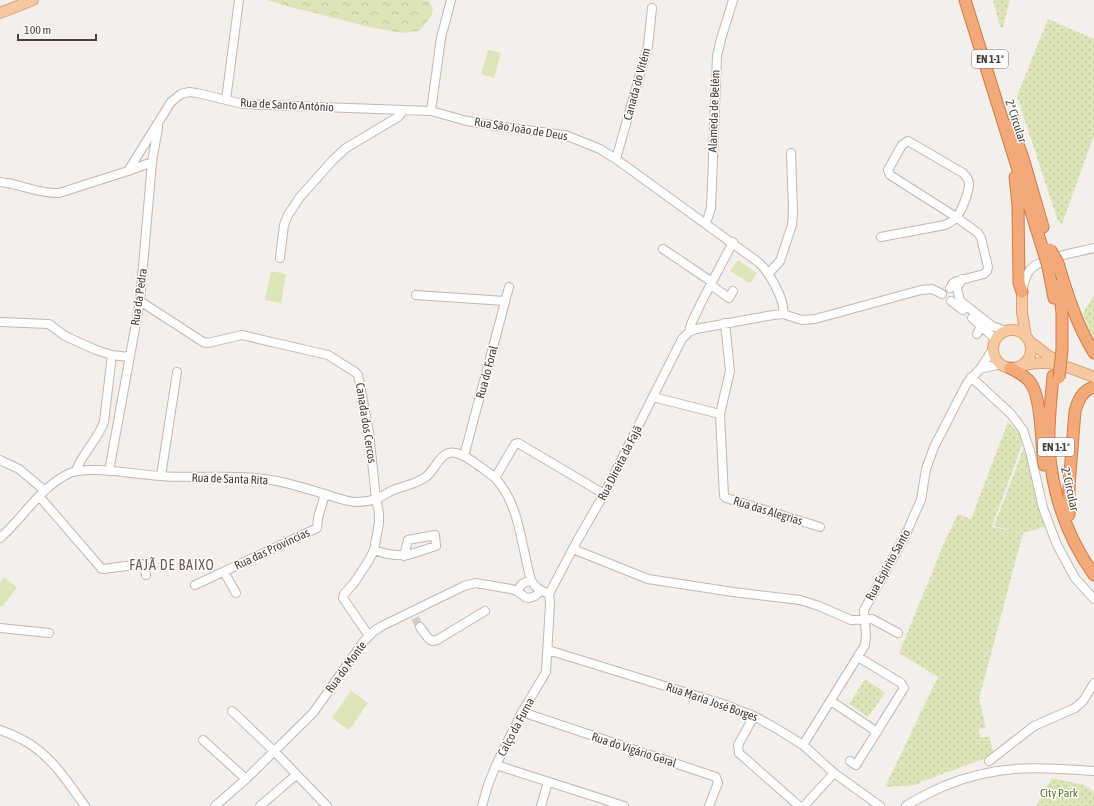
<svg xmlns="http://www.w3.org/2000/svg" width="1094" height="806" viewBox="0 0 1094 806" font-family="'Asap Condensed',sans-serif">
  <defs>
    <pattern id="grass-dots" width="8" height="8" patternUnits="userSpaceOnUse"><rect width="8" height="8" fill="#dce5b8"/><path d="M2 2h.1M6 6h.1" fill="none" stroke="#bec69f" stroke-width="1.8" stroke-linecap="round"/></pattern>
    <pattern id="forest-crowns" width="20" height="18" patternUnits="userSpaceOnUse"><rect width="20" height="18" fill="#dce5b8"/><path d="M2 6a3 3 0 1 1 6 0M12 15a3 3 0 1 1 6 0" fill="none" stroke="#bec69f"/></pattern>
  </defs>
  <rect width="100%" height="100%" fill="#f4efeb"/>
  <path fill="url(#grass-dots)" d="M993 0H1010L1003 27H1000Z
    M1048 19 1094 39V135L1062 224 1058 221 1017 96Z
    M1094 295V341L1083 313Z
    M1008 422 1024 439 992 527 1014 531 994 526 1026 442 1047 526 1023 533 979 699 986 728 978 729 981 737H989L994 755 921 782 916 785 885 787 938 677 899 653 945 541 958 514 971 519Z
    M865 679 885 693 868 717 849 704Z
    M1052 778 1084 785 1094 792V806H1036Z"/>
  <path fill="url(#forest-crowns)" d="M266 0H423L429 1 433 8 431 17 419 31 402 33 369 27 308 11 298 9Z"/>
  <path fill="#dce5b8" d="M488 50 501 53 494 78 481 74Z
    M738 260 757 273 750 283 730 271Z
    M271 271 286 274 281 303 265 300Z
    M4 577 17 587 2 607 0 606V583Z
    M351 691 368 703 349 730 332 718Z"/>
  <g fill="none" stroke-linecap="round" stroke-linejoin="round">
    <path stroke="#d2ccc8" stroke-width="8" stroke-dasharray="8 4" stroke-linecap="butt" d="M415 618 420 627"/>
    <defs>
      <path id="minor" d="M226 100 239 0
        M431 111 441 38 451 0
        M616 159 648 46 652 8
        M152 162 128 171 171 102 181 94 189 92 197 93 243 104 431 111 467 121 497 126 565 135 600 149 616 159 758 262C768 270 786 301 783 314
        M0 182C21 184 38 194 59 193L128 171
        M706 223 711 208 717 56 721 39 733 0
        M881 237 945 225C950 223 954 220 957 216 962 211 969 191 969 184 969 179 966 176 963 173L908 141 902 145 888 170 890 175 956 217 978 233 981 238 988 267 987 271 984 274 957 281 953 283 950 288
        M663 249 712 282
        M280 258 284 225 288 215 300 197 333 160 346 148 398 117 404 110
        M769 273 780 261 792 225 793 212 791 153
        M962 279 957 288 960 301 992 326 1006 331
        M711 285 729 298 733 291
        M1022 291C1024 284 1025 276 1030 270 1039 258 1078 252 1094 248
        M416 295 505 301
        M140 301 203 342 208 343 242 335 328 355 355 372 358 375 369 432 376 499 379 513V523L374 550 369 560 354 583 344 594 343 598 369 636
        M951 301 963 310
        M972 318 991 335 995 340
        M0 322 49 324 65 336 96 350 112 355 129 357
        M689 332 691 324 701 303 733 242
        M977 334 981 326
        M980 369 1000 364
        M971 377 1011 414 1023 430 1030 451 1043 508 1057 545 1075 578 1094 599
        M653 397 720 414 724 496 726 498 820 527
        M720 414 730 371 725 323
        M464 456 509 287
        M0 460 19 469 44 490
        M76 471C82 453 98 440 104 422L112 355
        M109 471 140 301 152 162 158 127
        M161 476 177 372
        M495 478 515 444 518 443 604 494
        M39 496 101 568 103 569 142 564 144 565 146 575
        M0 538C24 517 40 487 70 473 88 465 139 475 161 476 199 479 239 473 277 481 296 485 315 491 334 497 341 499 349 502 357 502 363 502 370 501 376 499 381 497 386 494 391 491 402 486 418 484 427 476 436 468 442 449 456 453 465 455 474 462 482 468 486 471 491 474 495 478 520 504 521 546 531 580 535 588 541 591 549 594
        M573 549 648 579 733 592 800 600 819 606 851 620 872 619 898 633
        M374 550C385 554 397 556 408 555L436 546 435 535 408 540 404 556
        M224 572 236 593
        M195 585 317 528 318 518 325 494
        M517 591 522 584 531 580
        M549 594 577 541 604 494 682 339 689 332 696 329 773 315 783 314 802 320 815 319 921 290 932 289 942 294
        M420 627 428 638 432 641 437 640 485 611
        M0 628 49 633
        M548 650 723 704 754 716 779 730 803 745 834 773 880 806
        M831 701 877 732
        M232 711 274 751 327 806
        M522 712 716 777 718 783 709 806
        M754 716 738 745 739 753 799 806
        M0 730C8 733 16 736 23 740 51 755 67 781 85 806
        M203 740 246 779
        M803 745 865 645 866 635 864 610 905 536 916 511 921 500 926 469 934 447 967 383 980 369 993 349
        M850 761 856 765 904 688 901 683 858 657
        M989 761 1034 726 1075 708 1083 701 1094 683
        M496 765 624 806
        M215 806 246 779 313 713 364 641 374 631 382 626 464 586 476 583 511 589 517 591 525 597 529 598 535 596 541 591
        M260 806 296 775
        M482 806 488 785 496 765 522 712 546 672 550 604 549 594
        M541 806 548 782
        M804 806 834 773
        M906 806C918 798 931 792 944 786 998 764 1038 767 1094 771"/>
      <path id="major" d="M0 13 33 0
        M1022 292V312L1026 337
        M993 349a19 19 0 1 1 38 0a19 19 0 1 1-38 0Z
        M1029 341 1050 357 1061 360
        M1023 365C1052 359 1068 367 1094 377"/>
      <path id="highway" d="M965 0 1043 250
        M1011 125 1023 158 1043 227
        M1015 177 1018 205 1019 283 1022 292
        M1058 263C1067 294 1077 325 1094 353
        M1048 267 1054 298
        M1059 285 1062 313V350
        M1010 368C1017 372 1025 375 1030 382 1042 397 1041 444 1044 465
        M1053 376C1051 400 1048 423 1049 447 1052 493 1067 537 1094 575
        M1069 515V486L1075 411C1078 401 1082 390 1094 387"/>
    </defs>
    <use href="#minor" stroke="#c2b8b1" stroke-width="10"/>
    <use href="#major" stroke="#dba173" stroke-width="12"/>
    <use href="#highway" stroke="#d27b48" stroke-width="13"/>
    <use href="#minor" stroke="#fff" stroke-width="8"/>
    <use href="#major" stroke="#f6c9a2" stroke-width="10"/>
    <use href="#highway" stroke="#f3aa78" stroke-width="11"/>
    <defs>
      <path id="highway-bridge" d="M1050 249 1058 263
        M1043 250 1048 267
        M1059 378 1062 350"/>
    </defs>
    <use href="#highway-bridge" stroke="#d27b48" stroke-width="13" stroke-linecap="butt"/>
    <use href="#highway-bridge" stroke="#f3aa78" stroke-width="11"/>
  </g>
  <g text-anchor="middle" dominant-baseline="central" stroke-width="3" stroke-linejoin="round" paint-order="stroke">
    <g fill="#fff" stroke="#7f7975" stroke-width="1">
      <rect x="972" y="50" width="36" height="18" rx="3"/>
      <rect x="1038" y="438" width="36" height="18" rx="3"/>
    </g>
    <g font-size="11" font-weight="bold" fill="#483f3a">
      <text x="990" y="59">EN 1-1ª</text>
      <text x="1056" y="447">EN 1-1ª</text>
    </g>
    <g font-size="12" fill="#483f3a" stroke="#fff">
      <text transform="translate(637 84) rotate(-75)">Canada do Vitém</text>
      <text transform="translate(287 105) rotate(3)">Rua de Santo António</text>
      <text transform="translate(714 111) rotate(-88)">Alameda de Belém</text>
      <text transform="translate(1016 121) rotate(72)">2ª Circular</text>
      <text transform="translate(521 129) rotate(9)">Rua São João de Deus</text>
      <text transform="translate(139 297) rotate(-82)">Rua da Pedra</text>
      <text transform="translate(487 372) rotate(-75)">Rua do Foral</text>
      <text transform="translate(366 423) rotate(81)">Canada dos Cercos</text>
      <text transform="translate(620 463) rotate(-63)">Rua Direita da Fajã</text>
      <text transform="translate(230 479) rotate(2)">Rua de Santa Rita</text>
      <text transform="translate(1070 489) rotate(77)">2ª Circular</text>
      <text transform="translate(768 511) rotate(17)">Rua das Alegrias</text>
      <text transform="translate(272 549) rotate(-25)">Rua das Provincias</text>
      <text transform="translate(888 565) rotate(-61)">Rua Espírito Santo</text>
      <text transform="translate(346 667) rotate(-54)">Rua do Monte</text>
      <text transform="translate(712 702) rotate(19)">Rua Maria José Borges</text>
      <text transform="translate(516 727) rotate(-62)">Calço da Furna</text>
      <text transform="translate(634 750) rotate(18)">Rua do Vigário Geral</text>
    </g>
    <g font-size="12" fill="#5d7631" stroke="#fff">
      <text x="1059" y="793">City Park</text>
    </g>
    <g font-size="14" letter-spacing="1" fill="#6a5a52" stroke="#fff">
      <text x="172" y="565">FAJÃ DE BAIXO</text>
    </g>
  </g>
  <path d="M18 34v6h78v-6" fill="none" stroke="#483f3a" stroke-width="2"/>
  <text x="24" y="34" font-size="12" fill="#483f3a" stroke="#ffffff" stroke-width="3" paint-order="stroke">100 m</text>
</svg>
